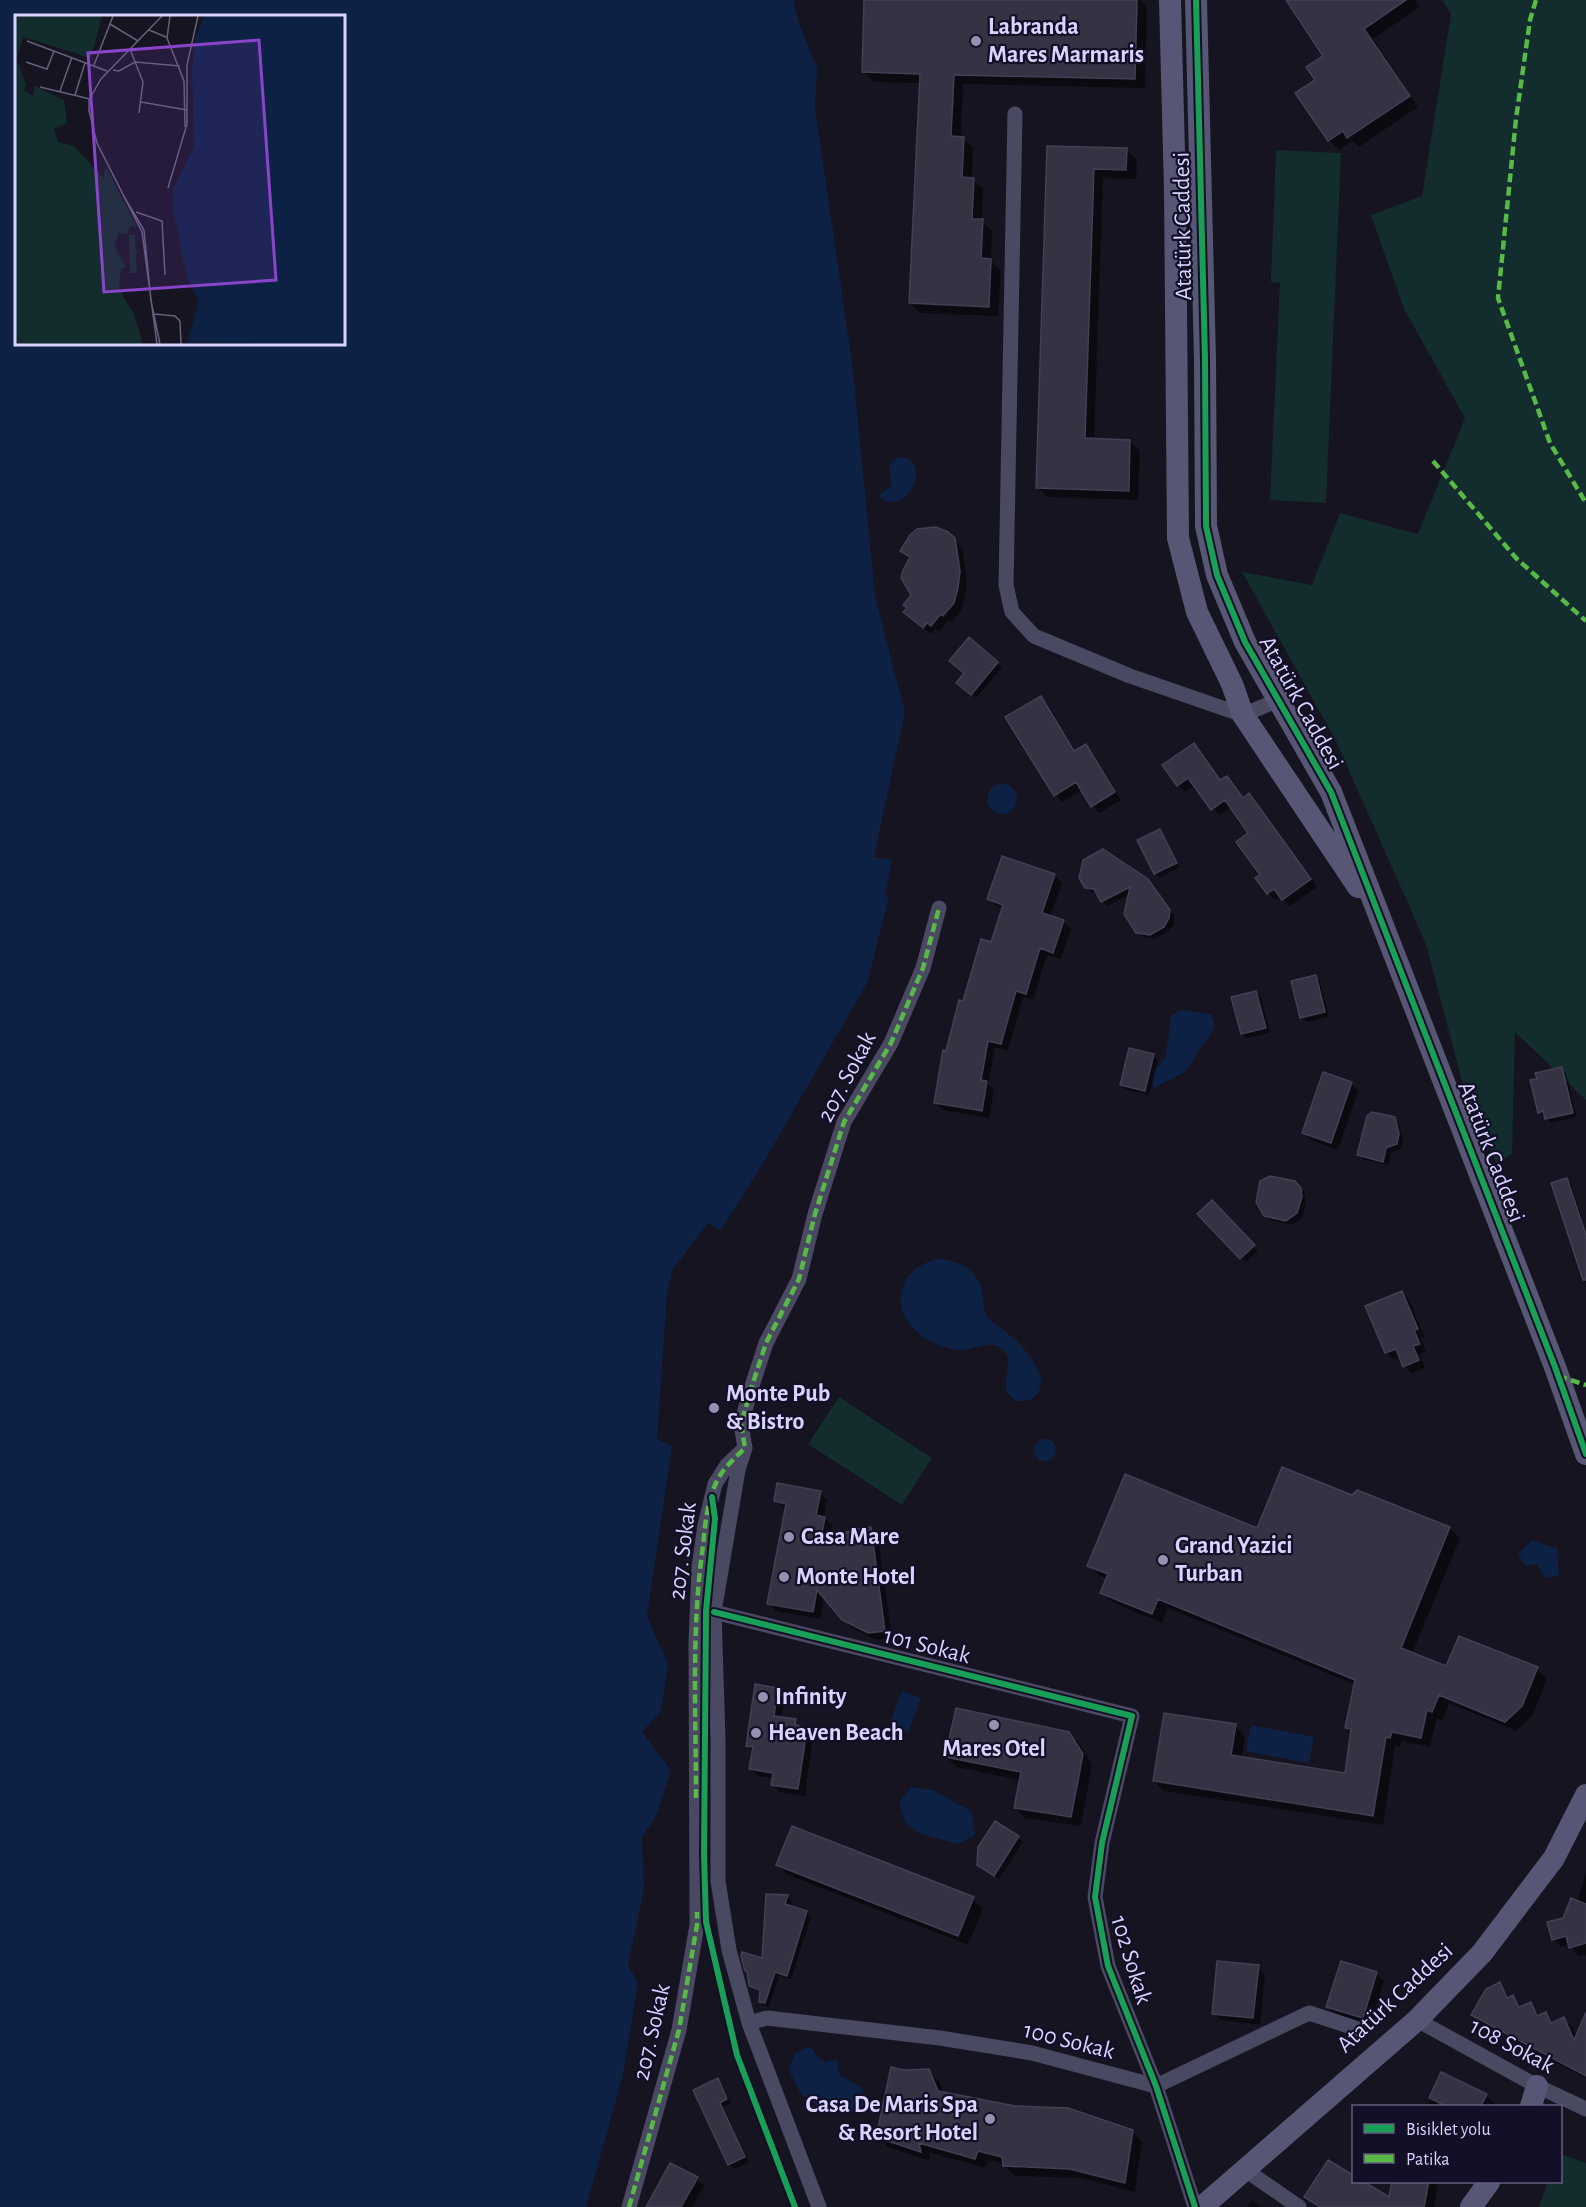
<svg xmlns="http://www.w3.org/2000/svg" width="1586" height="2207" viewBox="0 0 1586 2207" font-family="'Alegreya Sans',sans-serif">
  <rect width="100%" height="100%" fill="#161421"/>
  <path fill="#132c2d" d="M1442 0H1586V1100L1515 1032 1512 1153 1497 1165 1464 1089 1426 944 1335 739 1242 572 1312 585 1340 513 1418 534 1465 418 1404 309 1371 215 1422 196 1451 14Z
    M1276 150 1341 153 1326 503 1270 500 1280 283 1271 282Z
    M839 1397 932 1458 902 1505 808 1444Z
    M1561 2154 1586 2163V2207H1539L1548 2182H1560Z"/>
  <path fill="#0d2144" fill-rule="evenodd" d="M0 0H793L800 26 817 68 815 107 853 370 875 597 905 712 874 857 892 860 885 896 889 898 867 983 765 1160 721 1230 708 1223 672 1270 667 1294 657 1439 672 1446 647 1616 668 1664 661 1711 642 1732 671 1770 656 1816 642 1837 644 1889 628 1965 638 1983 623 2075 586 2207H0ZM16 16H344V344H16Z
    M899 457C933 457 911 516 881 499L880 494 891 486C893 472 882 467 899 457Z
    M987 799a15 15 0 1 1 30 0a15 15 0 1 1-30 0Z
    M1180 1010 1211 1014 1215 1027 1185 1072 1154 1088 1152 1076 1166 1056 1171 1016Z
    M937 1259C960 1260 980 1271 983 1296 984 1304 983 1310 988 1318 992 1324 1001 1327 1006 1332 1020 1343 1055 1378 1035 1396 1030 1401 1025 1401 1018 1401 990 1389 1023 1360 999 1347 988 1340 973 1351 959 1350 927 1347 888 1318 905 1282 912 1269 923 1263 937 1259Z
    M1034 1450a11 11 0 1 1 22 0a11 11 0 1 1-22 0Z
    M1532 1541 1557 1548 1559 1575 1546 1578 1536 1564 1525 1566 1518 1553Z
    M902 1691 921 1698 908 1733 889 1726Z
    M1251 1725 1314 1737 1309 1763 1246 1751Z
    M911 1787 933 1790 972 1812 975 1835 957 1844 918 1833 905 1822 899 1802Z
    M810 2047 818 2057 825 2062 836 2059 840 2075 862 2088 864 2101 862 2109 844 2114 823 2110 801 2094 789 2070 795 2053Z"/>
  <path fill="#0007" d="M865 0H1140L1147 7 1145 88 963 84 961 138H963L973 148 972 179 983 189 982 221 992 231 991 261 1001 270 998 316 920 313 910 303 921 83 874 82 864 72Z
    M1287 0H1415L1420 7 1373 39 1418 107 1359 147 1353 141 1339 150 1329 140 1297 93 1317 81 1326 56Z
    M1049 147 1127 150 1137 160 1136 179 1103 178 1094 440 1130 441 1140 451 1138 500 1047 497 1037 487Z
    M947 533 962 547 967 579 965 596 961 611 951 623 949 620 939 632 935 629 931 634 912 619 911 559 902 551Z
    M997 663 1002 667 976 698 962 687Z
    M1041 698 1048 705 1076 752 1086 746 1093 754 1121 800 1099 813 1092 806 1082 790 1062 802 1055 795Z
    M1194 745 1221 781 1227 777 1244 799 1249 795 1256 802 1317 887 1290 906 1280 896 1275 900 1268 893 1250 833 1231 807 1219 815 1195 785 1185 792 1178 785Z
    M1159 830 1164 835 1180 867 1159 878 1155 873Z
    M1054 875 1062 883 1050 917 1063 921 1071 929 1061 959 1047 955 1033 1000 1023 997 1008 1051 995 1047 988 1084 994 1090 989 1118 943 1110 936 1102 947 1052 964 1003 992 944 1003 909 996 906 989 899Z
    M1153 886 1174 916V924L1169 931 1155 939 1143 937 1138 932 1130 894 1107 906 1097 893 1091 892 1086 887Z
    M1316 977 1320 981 1329 1017 1306 1022 1302 1017Z
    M1256 993 1261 997 1270 1033 1247 1038 1242 1034Z
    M1153 1056 1158 1060 1149 1095 1126 1090 1121 1085Z
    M1562 1068 1566 1073 1577 1117 1551 1123 1540 1112Z
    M1351 1083 1358 1091 1338 1150 1311 1140 1303 1133Z
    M1394 1119 1399 1124 1403 1139 1401 1149 1391 1153 1388 1165 1364 1160 1359 1155Z
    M1567 1180 1571 1184 1582 1218 1568 1209 1586 1232V1283L1580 1275 1585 1271 1579 1263 1553 1184Z
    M1299 1188 1305 1194 1306 1203 1302 1218 1291 1225 1270 1220 1265 1215Z
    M1212 1202 1258 1251 1246 1262 1200 1214Z
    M1402 1292 1409 1300 1424 1336 1420 1338 1426 1351 1420 1354 1425 1368 1412 1373 1404 1366 1400 1357 1393 1359 1386 1352Z
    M1357 1491 1450 1528 1460 1538 1412 1654 1447 1668 1537 1669 1547 1679 1532 1716 1516 1731 1449 1703 1442 1721 1437 1718 1430 1747 1402 1741 1400 1747 1395 1746 1383 1825 1164 1791 1154 1781 1235 1726 1245 1736 1242 1758 1346 1775 1352 1733 1346 1727 1356 1685 1168 1608 1162 1623 1112 1602 1102 1593 1108 1579 1099 1575 1089 1566 1258 1530 1352 1497Z
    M820 1493 827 1500 824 1518 832 1525 829 1538 870 1528 878 1536 892 1638 876 1640 852 1628 824 1597 820 1619 776 1611 769 1603 787 1509 783 1508 776 1501Z
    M777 1689 785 1696 781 1719 795 1721 813 1737 805 1796 780 1792 773 1785 774 1778 758 1776 751 1769 753 1752 748 1746Z
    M1068 1733 1079 1743 1092 1765 1081 1826 1025 1818 1015 1808 1021 1780 957 1767 946 1757Z
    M995 1823 1023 1842 999 1879 983 1869Z
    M778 1865 973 1899 983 1909 968 1945 788 1875Z
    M1586 1872V1955L1578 1956 1570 1945 1561 1947 1553 1939 1564 1919 1577 1902Z
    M787 1897 792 1901 790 1907 807 1912 811 1917 791 1979 779 1976 769 2007 765 2006 760 2002 761 1992 751 1986 763 1960Z
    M1258 1967 1265 1974 1260 2025 1221 2020 1213 2013Z
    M1376 1973 1384 1981 1370 2025 1335 2014 1328 2007Z
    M1499 1984 1510 1998 1513 1996 1523 2008 1530 2004 1540 2016 1546 2014 1554 2023 1564 2019 1572 2027 1577 2038 1586 2016V2078L1482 2023 1473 2015Z
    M928 2071 939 2081 944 2094 1132 2131 1142 2142 1135 2192 1081 2178 1014 2176 1004 2164 988 2160 985 2168 929 2152 930 2161 888 2147 878 2137 904 2072Z
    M1442 2074 1486 2095 1494 2104 1493 2106H1427Z
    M717 2080 722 2085 731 2104 723 2107 749 2162 734 2169 729 2164 695 2090Z
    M1328 2162 1354 2177V2182L1390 2200 1393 2182H1438L1434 2207H1317L1306 2197Z
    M697 2179 704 2186 692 2207H646L649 2200Z
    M1252 2200 1261 2207H1247Z"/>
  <path fill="#343243" stroke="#433f54" stroke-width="1.5" d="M864 0H1137L1135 79 954 75 951 136 964 137 962 177 974 178 972 219H983L981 258 991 259 989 307 909 303 920 74 862 72Z
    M1286 0H1406L1364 29 1410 96 1347 138 1343 131 1328 141 1295 93 1315 80 1306 67 1323 56Z
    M1047 146 1127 148 1126 170 1094 169 1085 438 1130 440 1129 491 1036 488Z
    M936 527 948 532 955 538 960 571 958 588 954 603 943 616 941 614 931 626 927 623 923 628 903 612 907 608 903 605 911 595 901 578 903 570 910 557 900 551 910 535 917 529Z
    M969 637 998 662 971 695 956 683 964 673 949 661Z
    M1041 696 1074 751 1086 744 1115 792 1091 807 1076 782 1054 796 1005 717Z
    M1194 743 1220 780 1227 776 1243 798 1249 793 1311 879 1282 900 1274 889 1267 894 1255 878 1260 875 1236 842 1248 833 1225 800 1211 810 1188 778 1177 786 1162 765Z
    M1160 829 1177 863 1154 874 1137 840Z
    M1103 849 1148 879 1170 910 1169 918 1164 927 1150 935 1136 933 1124 914 1130 887 1101 902 1094 889 1085 888 1079 878 1083 860Z
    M1002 856 1055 874 1042 913 1064 920 1053 953 1040 948 1026 994 1016 991 1001 1044 988 1041 981 1080 987 1081 982 1111 934 1103 943 1050 946 1051 959 1000 963 1001 981 939 991 942 1003 905 987 899Z
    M1316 975 1325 1012 1300 1018 1291 981Z
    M1256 991 1266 1028 1241 1034 1231 997Z
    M1129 1048 1154 1054 1145 1091 1120 1085Z
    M1562 1067 1573 1113 1545 1119 1543 1111 1538 1113 1530 1080 1537 1079 1535 1073Z
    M1323 1072 1352 1082 1331 1143 1302 1133Z
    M1372 1112 1395 1117 1399 1134 1397 1144 1386 1148 1383 1162 1357 1155 1367 1116Z
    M1270 1176 1295 1181 1301 1188 1302 1197 1297 1213 1286 1221 1264 1216 1256 1202 1260 1181Z
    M1567 1178 1586 1235V1280H1583L1551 1183Z
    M1212 1200 1255 1245 1240 1259 1197 1214Z
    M1402 1291 1418 1329 1414 1330 1420 1344 1413 1346 1419 1360 1403 1367 1396 1349 1385 1353 1365 1306Z
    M1282 1467 1352 1495 1357 1490 1450 1527 1401 1648 1446 1666 1459 1636 1538 1667 1522 1706 1505 1722 1439 1695 1432 1712 1427 1710 1421 1738 1392 1732 1390 1738 1386 1737 1373 1816 1153 1781 1164 1713 1236 1724 1231 1755 1345 1773 1351 1729 1345 1728 1355 1680 1158 1599 1152 1614 1100 1593 1108 1574 1087 1566 1125 1474 1257 1528Z
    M777 1483 821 1491 816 1515 825 1517 821 1539 857 1529 871 1527 885 1631 868 1633 842 1620 817 1590 813 1612 767 1604 786 1504 774 1501Z
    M755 1684 778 1688 774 1716 796 1719 795 1724 807 1729 798 1789 771 1785 773 1773 749 1769 753 1747 746 1746Z
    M956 1708 1069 1732 1083 1754 1071 1817 1014 1808 1021 1772 945 1757Z
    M995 1821 1019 1836 994 1876 977 1865 978 1847Z
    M792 1826 974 1897 958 1936 776 1865Z
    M766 1894 788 1895 785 1904 807 1911 787 1976 775 1972 765 2003 759 2002 760 1990 749 1986 747 1971H745L741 1956 742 1952 762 1958Z
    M1571 1898 1586 1904V1943L1569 1948 1566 1936 1552 1940 1547 1922 1563 1918Z
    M1217 1961 1259 1965 1253 2018 1212 2014Z
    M1341 1961 1377 1972 1363 2018 1326 2007Z
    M1500 1982 1507 1998 1513 1995 1519 2007 1531 2002 1537 2016 1546 2012 1551 2023 1564 2017 1574 2040 1586 2012V2076L1471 2015 1486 1989Z
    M891 2067 904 2070 929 2069 938 2091 1015 2106 1068 2108 1133 2130 1125 2183 1070 2169 1003 2166 1002 2157 978 2151 975 2159 919 2143 921 2152 876 2137Z
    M1441 2072 1487 2094 1481 2106H1446L1429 2098Z
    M718 2078 727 2099 720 2103 745 2157 728 2165 693 2090Z
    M1328 2160 1353 2175V2181H1363L1389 2197 1392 2181H1429L1424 2207H1320L1304 2197Z
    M670 2163 698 2177 681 2207H646Z"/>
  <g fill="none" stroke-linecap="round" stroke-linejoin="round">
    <path stroke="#4a4962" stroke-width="15" d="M1015 114 1006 585 1012 612 1034 636 1130 676 1243 715 1278 700
      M744 1451 738 1470 714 1612 718 1740V1881L729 1950 749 2023 819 2207
      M714 1612 1132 1716 1102 1843 1095 1897 1108 1966 1156 2086 1195 2207
      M1417 2020 1537 2086 1586 2109
      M749 2023 767 2018 940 2038 1032 2053 1156 2086 1309 2013 1361 2030
      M1244 2169 1299 2207
      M629 2207 679 2030 697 1925 696 1643 699 1567 705 1525 715 1484 727 1465 745 1448 741 1424 752 1386 766 1343 799 1279 815 1214 844 1122 891 1043 923 968 939 908"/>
    <path stroke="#575674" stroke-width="22" d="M1170 0 1175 190 1178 538 1197 612 1232 684 1243 715 1358 887
      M1196 0 1205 359 1206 526 1217 575 1245 642 1331 792 1555 1367 1586 1454
      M1531 2106 1537 2086
      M1202 2207 1417 2020 1482 1953 1554 1858 1586 1795
      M1471 2207 1489 2182"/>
    <path stroke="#58b947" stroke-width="4.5" stroke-dasharray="9 4.5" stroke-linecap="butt" d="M1536 0 1530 20 1516 119 1498 298 1550 443 1586 503
      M1433 461 1516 558 1586 621
      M1558 1376 1586 1385
      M696 1798C696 1714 691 1629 703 1546 705 1526 707 1502 716 1483 722 1469 734 1459 745 1448L741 1424 752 1386 766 1343 799 1279 815 1214 844 1122 891 1043 923 968 939 908
      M629 2207 679 2030 697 1925V1912"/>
    <defs>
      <path id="cycleway" d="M1196 0 1205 359 1206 526 1217 575 1245 642 1331 792 1555 1367 1586 1454
        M712 1497 715 1519 706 1611 704 1854 706 1922 737 2055 795 2207
        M714 1612 1132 1716 1102 1843 1095 1897 1108 1966 1156 2086 1195 2207"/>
    </defs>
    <use href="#cycleway" stroke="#130f26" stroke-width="10"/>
    <use href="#cycleway" stroke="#1a9f57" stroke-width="6"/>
  </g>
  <g fill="#9591b1" stroke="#130f26" stroke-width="2">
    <circle cx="976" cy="41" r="6"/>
    <circle cx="714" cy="1408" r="6"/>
    <circle cx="789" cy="1537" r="6"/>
    <circle cx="1163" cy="1560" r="6"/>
    <circle cx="784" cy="1577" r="6"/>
    <circle cx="763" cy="1697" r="6"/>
    <circle cx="994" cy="1725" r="6"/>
    <circle cx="756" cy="1733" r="6"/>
    <circle cx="990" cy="2119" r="6"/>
  </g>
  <g text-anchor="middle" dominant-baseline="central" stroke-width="4.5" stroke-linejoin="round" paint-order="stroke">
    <g font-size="24" font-weight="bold" fill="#d9d4ff" stroke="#130f26" text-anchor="start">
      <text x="988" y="27">Labranda<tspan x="988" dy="28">Mares Marmaris</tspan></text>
      <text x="726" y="1394">Monte Pub<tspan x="726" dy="28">&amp; Bistro</tspan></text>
      <text x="801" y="1537">Casa Mare</text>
      <text x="1175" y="1546">Grand Yazici<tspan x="1175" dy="28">Turban</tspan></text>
      <text x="796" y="1577">Monte Hotel</text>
      <text x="775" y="1697">Infinity</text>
      <text x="768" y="1733">Heaven Beach</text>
      <text x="994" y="1749" text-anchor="middle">Mares Otel</text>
      <text x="978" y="2105" text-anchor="end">Casa De Maris Spa<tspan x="978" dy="28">&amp; Resort Hotel</tspan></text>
    </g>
    <g font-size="24" fill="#d9d4ff" stroke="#130f26">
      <text transform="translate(1183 226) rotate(-91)">Atatürk Caddesi</text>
      <text transform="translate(1301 703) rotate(61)">Atatürk Caddesi</text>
      <text transform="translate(847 1077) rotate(-62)">207. Sokak</text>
      <text transform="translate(1491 1152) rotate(69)">Atatürk Caddesi</text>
      <text transform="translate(683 1551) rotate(-83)">207. Sokak</text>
      <text transform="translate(927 1646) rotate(14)">101 Sokak</text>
      <text transform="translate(1131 1960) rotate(73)">102 Sokak</text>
      <text transform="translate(1395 1998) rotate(-43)">Atatürk Caddesi</text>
      <text transform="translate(652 2032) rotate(-77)">207. Sokak</text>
      <text transform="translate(1069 2041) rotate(14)">100 Sokak</text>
      <text transform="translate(1512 2046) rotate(28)">108 Sokak</text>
    </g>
  </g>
  <g transform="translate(15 15)">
    <rect width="330" height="330" fill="#161421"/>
    <path d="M0 1H87L76 43 8 22 2 44 11 70 9 76 18 81 20 71 49 85 52 108 39 114 43 127 59 131 89 164 90 150 122 212 115 211 112 219 104 218 99 230 111 252 106 254 104 274 119 299 128 329H0ZM114 220H120L122 258H115Z" fill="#132c2d"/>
    <path d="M190 1H330V329L172 328 184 286 172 263 158 194V174L179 132 177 55 180 23Z" fill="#0d2144"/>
    <path fill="none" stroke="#64617a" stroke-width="1.5" d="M155 1 152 23 169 66 170 112M95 9 123 26M134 15 151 22M12 26 92 56M115 34 128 67 124 98M11 47 32 54 39 36M79 50 98 1M98 55 104 56 120 47 165 51M25 72 75 84M45 76 57 42M60 80 70 48M126 87 172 95M153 173 172 109V50L183 1M108 180 129 215 136 286 145 329M121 197 147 206 150 260M139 299 160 301 165 306 166 329M142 329 127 217 82 128 74 96V85L86 64 147 1"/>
    <path fill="#8945c9" fill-opacity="0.15" stroke="#8945c9" stroke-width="3" d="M244 25 261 265 89 277 73 38Z"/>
    <rect width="330" height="330" fill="none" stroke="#d9d4ff" stroke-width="3"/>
  </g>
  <rect x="1352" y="2105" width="210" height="78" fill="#130f26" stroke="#625e7d" stroke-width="1.5"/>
  <rect x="1364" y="2124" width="30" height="9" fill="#1a9f57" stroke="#625e7d" stroke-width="1.5"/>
  <text x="1406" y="2135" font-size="18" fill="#d9d4ff">Bisiklet yolu</text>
  <rect x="1364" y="2154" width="30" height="9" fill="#58b947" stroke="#625e7d" stroke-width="1.5"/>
  <text x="1406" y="2165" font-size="18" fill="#d9d4ff">Patika</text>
</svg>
